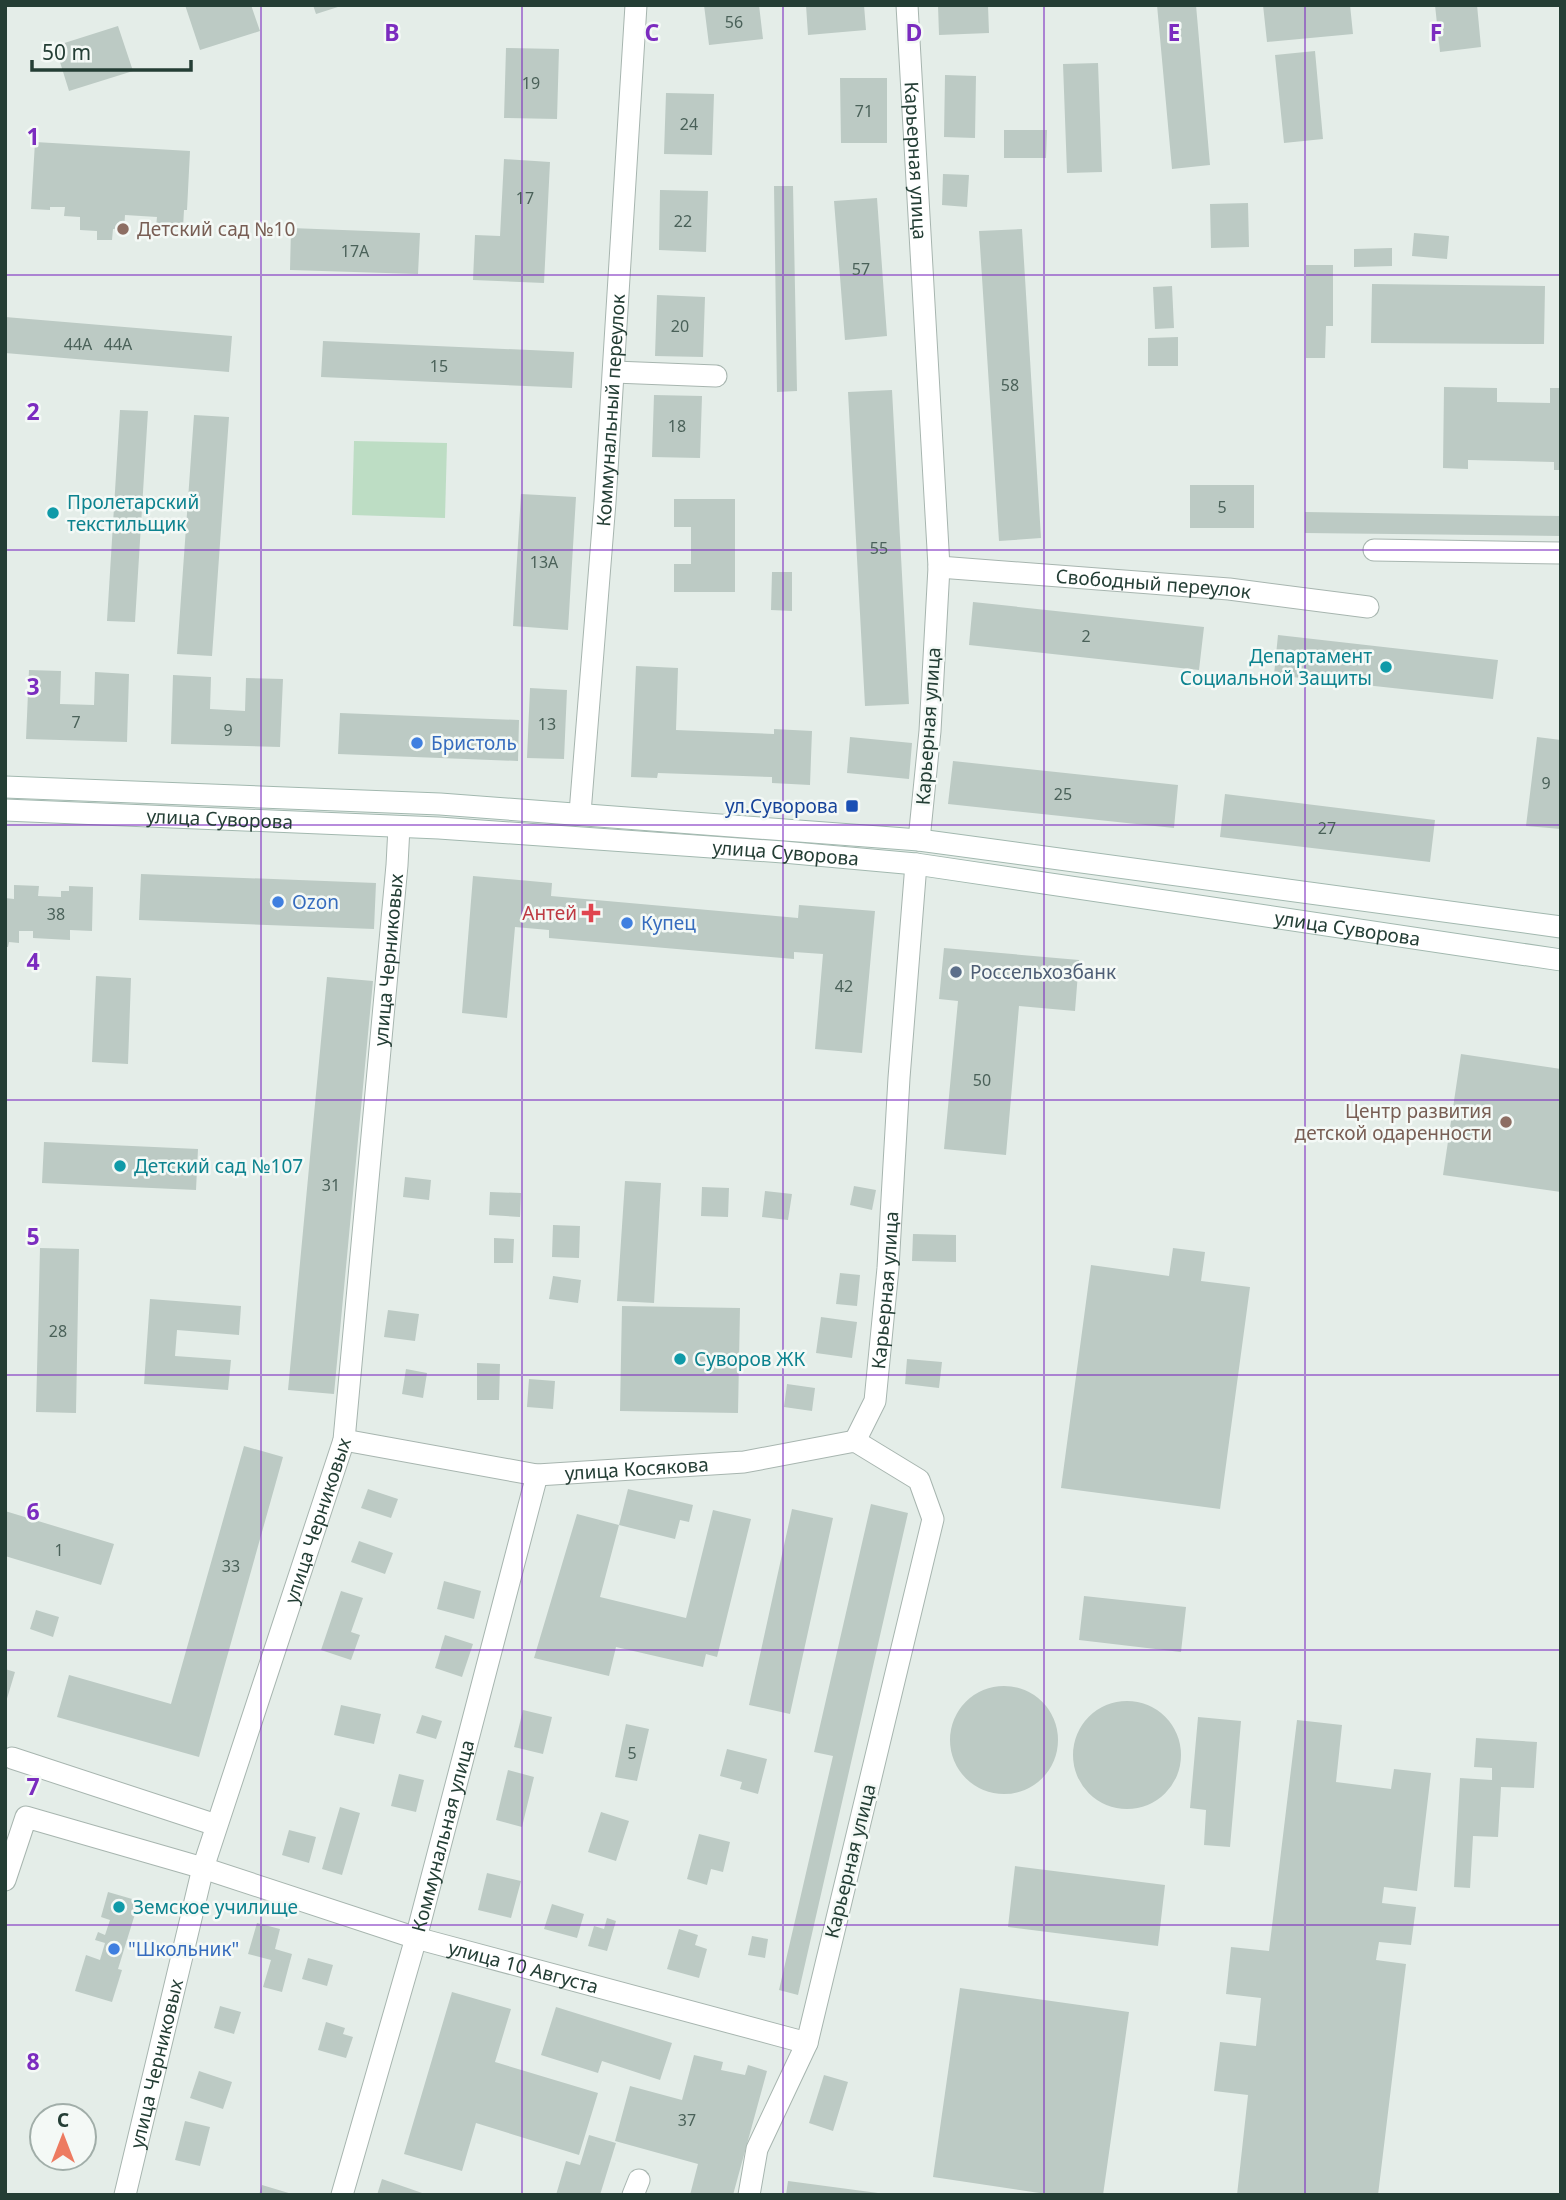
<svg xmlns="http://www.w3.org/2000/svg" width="1566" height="2200" viewBox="0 0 1566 2200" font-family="'Noto Sans',sans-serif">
  <rect width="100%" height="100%" fill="#e4ede8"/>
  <path fill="#bdddc4" d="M354 441 447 443 445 518 352 515Z"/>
  <path fill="#bccac4" d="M185 5H251L260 31 200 50Z
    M313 5H341V6L316 14Z
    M704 5H759L763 39 709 45Z
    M806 5H864L866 30 808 35Z
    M938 5H988L989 33 939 35Z
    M1157 5H1196L1210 165 1172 169Z
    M1263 5H1350L1353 34 1267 42Z
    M1435 5H1477L1481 47 1440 52Z
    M118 26 133 71 69 91 55 46Z
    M506 48 559 49 557 119 504 118Z
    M1315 51 1323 139 1284 143 1275 55Z
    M1098 63 1102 172 1067 173 1063 64Z
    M945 75 976 76 975 138 944 137Z
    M840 78H887V143H841Z
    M666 93 714 94 712 155 664 154Z
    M1004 130H1047L1046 158H1004Z
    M35 142 190 151 187 210H184L183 228 156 227 157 217 125 215 124 230 113 229 112 240H97V231L80 230V217L64 216 65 207H50V210L31 209Z
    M504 159 550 162 544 283 473 280 475 235 500 236Z
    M943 174 969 175 967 207 942 205Z
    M774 186H793L797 391 777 392Z
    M660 190 708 191 706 252 659 250Z
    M877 198 887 336 845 340 834 201Z
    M1248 203 1249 247 1211 248 1210 204Z
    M291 228 420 233 418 274 290 270Z
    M1022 229 1041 538 999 541 979 231Z
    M1414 233 1449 236 1447 259 1412 256Z
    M1392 248V266L1354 267V249Z
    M1306 265H1333V326H1326L1325 358H1306Z
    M1372 284 1545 286 1544 344 1371 343Z
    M1172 286 1174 328 1155 329 1153 287Z
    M657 295 705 297 703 357 655 356Z
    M5 317 232 336 229 372 5 353Z
    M1178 337V366H1148V338Z
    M323 341 574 352 572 388 321 377Z
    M1444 387 1497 388V402L1550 403V388H1561V470H1554V462L1468 460V469L1443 468Z
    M892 390 909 704 865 706 848 392Z
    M654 395 702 396 700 458 652 457Z
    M120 410 148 411 135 622 107 621Z
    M194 415 229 417 212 656 177 654Z
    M1190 485H1254V528H1190Z
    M521 494 576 497 568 630 513 626Z
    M674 499H735V592H674V564H691V527H674Z
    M1305 512 1561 516V536L1305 533Z
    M772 572H792V611L771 610Z
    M973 602 1204 627 1199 670 969 645Z
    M1278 635 1498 660 1493 699 1274 675Z
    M636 666 678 668 676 730 774 734V729L812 731 810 785 772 783V777L658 773 657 778 631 777Z
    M29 670 61 671 60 704 94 705 95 672 129 674 127 742 26 739Z
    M173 675 211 677 210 709 245 711 246 678 283 679 280 747 171 744Z
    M530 688 567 690 564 759 527 758Z
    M340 713 519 720 518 761 338 754Z
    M850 737 912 743 909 779 847 773Z
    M1537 737 1561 740V829L1526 826Z
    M953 761 1178 785 1174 828 948 804Z
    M1225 794 1435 820 1430 862 1220 837Z
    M141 874 376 883 374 929 139 920Z
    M473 876 552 883 551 896 798 918 799 905 875 911 862 1053 815 1049 823 954 794 952V959L549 938V930L515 927 507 1018 462 1013Z
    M14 885 39 886 38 896 61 897V891H69V886L93 887 92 931 70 930V940L33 938V931H19V943L9 942 8 947H5V898L14 899Z
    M944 948 1079 960 1075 1011 1019 1006 1006 1155 944 1149 958 1001 939 999Z
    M96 976 131 978 128 1064 92 1062Z
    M327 977 373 981 334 1394 288 1390Z
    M1461 1054 1561 1069V1192L1443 1175Z
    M44 1142 198 1149 196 1190 42 1183Z
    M405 1177 431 1180 429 1200 403 1197Z
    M625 1181 661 1183 654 1303 617 1301Z
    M854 1186 876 1190 872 1210 850 1205Z
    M702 1187 729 1188 728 1217 701 1216Z
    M765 1191 792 1194 788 1220 762 1217Z
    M490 1192 521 1193 520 1217 489 1215Z
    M553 1225 580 1226 579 1258 552 1257Z
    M913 1234 956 1235V1262L912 1261Z
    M494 1238 514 1239 513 1263H494Z
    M40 1248 79 1249 76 1413 36 1412Z
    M1173 1248 1205 1252 1201 1281 1250 1287 1220 1509 1061 1488 1091 1265 1169 1276Z
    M840 1273 860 1275 857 1306 836 1304Z
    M553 1276 581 1280 578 1303 549 1299Z
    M150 1299 241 1306 239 1335 177 1330 175 1356 231 1360 228 1390 144 1384Z
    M622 1306 740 1308 738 1413 620 1411Z
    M388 1310 419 1314 415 1341 384 1337Z
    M821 1317 857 1322 852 1358 816 1353Z
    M907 1359 942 1362 939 1388 905 1384Z
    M477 1363 500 1364 499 1400H477Z
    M406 1369 427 1373 423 1398 402 1394Z
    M529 1379 555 1381 553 1409 527 1407Z
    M787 1384 815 1388 812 1411 784 1407Z
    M244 1446 283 1457 199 1757 57 1717 69 1675 171 1704Z
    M368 1489 398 1499 391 1518 361 1508Z
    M628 1489 693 1505 689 1522 680 1520 675 1539 619 1525Z
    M871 1504 908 1513 798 1995 779 1990 833 1756 814 1752Z
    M792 1509 833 1518 790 1714 749 1705Z
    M713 1510 751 1519 717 1657 706 1654 703 1667 616 1647 609 1676 534 1658 577 1514 619 1525 600 1597 686 1618Z
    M5 1511 114 1544 101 1585 5 1556Z
    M359 1541 393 1553 385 1574 351 1562Z
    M444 1581 481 1591 474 1619 437 1609Z
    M341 1591 363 1598 351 1632 360 1635 351 1660 321 1650Z
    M1084 1596 1186 1607 1181 1652 1079 1640Z
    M36 1610 59 1617 53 1637 30 1629Z
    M445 1635 473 1644 462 1677 435 1668Z
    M5 1669 15 1672 6 1702H5Z
    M950 1740a54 54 0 1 1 108 0a54 54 0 1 1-108 0Z
    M1073 1755a54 54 0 1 1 108 0a54 54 0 1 1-108 0Z
    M341 1705 381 1714 374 1744 334 1735Z
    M523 1710 552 1717 543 1754 514 1747Z
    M422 1715 442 1721 436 1739 416 1733Z
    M1198 1717 1241 1721 1230 1847 1204 1845 1206 1810 1190 1808Z
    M1297 1720 1342 1725 1336 1782 1391 1789 1394 1769 1431 1773 1417 1891 1384 1887 1382 1903 1416 1907 1411 1945 1379 1942 1376 1960 1406 1964 1378 2195H1237L1248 2095 1214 2091 1220 2042 1256 2046 1261 1998 1226 1994 1231 1947 1269 1951Z
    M626 1724 649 1729 637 1781 615 1777Z
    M1476 1738 1537 1742 1534 1788 1501 1787 1498 1837 1473 1836 1470 1888 1454 1887 1460 1778 1492 1780V1768L1474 1767Z
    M727 1749 767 1759 758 1794 740 1789 742 1782 720 1776Z
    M508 1770 534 1777 522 1827 496 1820Z
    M399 1774 424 1780 416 1812 391 1806Z
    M340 1807 360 1813 342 1875 322 1869Z
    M601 1812 629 1821 616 1861 588 1852Z
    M289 1830 316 1837 309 1863 282 1855Z
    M699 1834 730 1842 723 1872 711 1869 707 1885 687 1879Z
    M1015 1866 1165 1885 1158 1946 1008 1927Z
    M487 1873 521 1881 511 1918 478 1910Z
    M108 1892 139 1901 118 1969 122 1970 112 2002 75 1991 86 1955 100 1960 105 1943 95 1940 98 1932 105 1935 110 1920 101 1917Z
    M552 1904 584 1914 577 1938 544 1929Z
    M607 1918 616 1921 607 1951 588 1946 594 1926 604 1929Z
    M257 1923 280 1929 275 1949 292 1954 282 1992 263 1987 271 1960 248 1954Z
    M679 1929 698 1935 695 1945 707 1949 699 1978 667 1969Z
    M752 1936 768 1939 765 1958 748 1955Z
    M308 1958 333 1965 327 1986 302 1979Z
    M960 1988 1129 2012 1103 2195H1053L933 2177Z
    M452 1992 511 2009 495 2062 598 2093 579 2155 476 2123 462 2171 404 2154Z
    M220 2006 241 2012 234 2034 214 2028Z
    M556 2007 672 2043 660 2080 602 2061 598 2073 541 2055Z
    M326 2022 345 2028 343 2034 353 2037 346 2058 318 2050Z
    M694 2055 723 2062 721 2070 745 2075 748 2065 767 2071 733 2195H690L698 2164 615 2141 630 2086 682 2100Z
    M199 2071 232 2082 223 2109 190 2098Z
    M824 2075 848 2082 833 2131 809 2123Z
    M185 2121 210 2127 200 2166 175 2160Z
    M589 2135 616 2143 600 2195H556L566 2161 580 2165Z
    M382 2179 425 2194V2195H377Z
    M788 2181 878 2193V2195H786Z
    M262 2185 292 2194V2195H259Z"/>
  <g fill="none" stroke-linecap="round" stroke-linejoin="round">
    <defs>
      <g id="street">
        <path id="s1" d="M907 5 939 567 930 731 919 840"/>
        <path d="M614 372 716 376"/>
        <path d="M1374 550 1561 553"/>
        <path id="s2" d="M939 567 1229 589 1368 607"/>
        <path id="s3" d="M580 813 605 502 636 5"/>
        <path id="s4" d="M344 1440 537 1475 744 1462 855 1441 919 1480 933 1519 807 2043 757 2149 749 2195"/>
        <path id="s5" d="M855 1441 875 1401 888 1268 899 1078 916 864"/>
        <path d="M12 1758 216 1825"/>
        <path id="s6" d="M5 1880 26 1817 203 1868 416 1938 807 2043"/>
        <path id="s7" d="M125 2195 203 1868 344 1440 397 865 399 827"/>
        <path id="s8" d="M342 2195 416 1938 537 1475"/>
        <path d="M633 2195 639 2180"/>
      </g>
      <g id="secondary">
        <path d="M5 787 440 804 919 840 1561 927"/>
        <path id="s9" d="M5 810 439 828 783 852 916 864 1561 960"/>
      </g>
    </defs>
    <use href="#street" stroke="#a7b5af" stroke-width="23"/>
    <use href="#secondary" stroke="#a2b8af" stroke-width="23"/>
    <use href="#street" stroke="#fff" stroke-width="21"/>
    <use href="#secondary" stroke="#fff" stroke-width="21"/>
  </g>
  <path fill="none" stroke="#7b2cbf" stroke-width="2" stroke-opacity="0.55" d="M261 5V2195M522 5V2195M783 5V2195M1044 5V2195M1305 5V2195M5 275H1561M5 550H1561M5 825H1561M5 1100H1561M5 1375H1561M5 1650H1561M5 1925H1561"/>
  <g fill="#8d6e63" stroke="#f4f9f6" stroke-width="2.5">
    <circle cx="123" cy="229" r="7"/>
    <circle cx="1506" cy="1122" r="7"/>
  </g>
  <g fill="#0f9aa8" stroke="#f4f9f6" stroke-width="2.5">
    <circle cx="53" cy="513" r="7"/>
    <circle cx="1386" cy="667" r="7"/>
    <circle cx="120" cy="1166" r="7"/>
    <circle cx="680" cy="1359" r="7"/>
    <circle cx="119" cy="1907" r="7"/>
  </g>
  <g fill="#3f7fe0" stroke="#f4f9f6" stroke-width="2.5">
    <circle cx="417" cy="743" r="7"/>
    <circle cx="278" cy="902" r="7"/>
    <circle cx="627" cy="923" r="7"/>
    <circle cx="114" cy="1949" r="7"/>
  </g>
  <rect fill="#1a4fb4" stroke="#f4f9f6" stroke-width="2.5" x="845" y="799" width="14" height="14" rx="3.5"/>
  <path fill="#e0444e" stroke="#f4f9f6" stroke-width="2.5" d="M587.5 902.5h7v7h7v7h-7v7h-7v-7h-7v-7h7z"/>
  <circle fill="#5c6f8a" stroke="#f4f9f6" stroke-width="2.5" cx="956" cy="972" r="7"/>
  <g text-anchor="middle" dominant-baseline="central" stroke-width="5" stroke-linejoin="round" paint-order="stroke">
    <g font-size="16" fill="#4a6159">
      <text x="734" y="22">56</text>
      <text x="531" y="83">19</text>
      <text x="864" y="111">71</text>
      <text x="689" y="124">24</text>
      <text x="525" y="198">17</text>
      <text x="683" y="221">22</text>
      <text x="355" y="251">17А</text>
      <text x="861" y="269">57</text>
      <text x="680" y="326">20</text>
      <text x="78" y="344">44А</text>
      <text x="118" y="344">44А</text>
      <text x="439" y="366">15</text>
      <text x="1010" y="385">58</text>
      <text x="677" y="426">18</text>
      <text x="1222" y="507">5</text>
      <text x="879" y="548">55</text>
      <text x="544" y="562">13А</text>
      <text x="1086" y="636">2</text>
      <text x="76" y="722">7</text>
      <text x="547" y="724">13</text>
      <text x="228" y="730">9</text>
      <text x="1546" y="783">9</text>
      <text x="1063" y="794">25</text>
      <text x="1327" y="828">27</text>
      <text x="56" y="914">38</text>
      <text x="844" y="986">42</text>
      <text x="982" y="1080">50</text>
      <text x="331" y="1185">31</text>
      <text x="58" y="1331">28</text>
      <text x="59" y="1550">1</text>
      <text x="231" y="1566">33</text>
      <text x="632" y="1753">5</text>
      <text x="687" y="2120">37</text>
    </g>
    <g font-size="19" fill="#243e35" stroke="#f4f9f6">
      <text stroke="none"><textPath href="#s1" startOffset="156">Карьерная улица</textPath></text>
      <text stroke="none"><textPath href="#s3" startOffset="404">Коммунальный переулок</textPath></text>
      <text stroke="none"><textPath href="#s2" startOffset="215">Свободный переулок</textPath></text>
      <text transform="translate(928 726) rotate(-86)">Карьерная улица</text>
      <text stroke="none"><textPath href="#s9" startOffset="215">улица Суворова</textPath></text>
      <text stroke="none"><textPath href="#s9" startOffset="782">улица Суворова</textPath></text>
      <text stroke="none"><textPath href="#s9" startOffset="1349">улица Суворова</textPath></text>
      <text stroke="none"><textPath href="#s7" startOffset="1269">улица Черниковых</textPath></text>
      <text stroke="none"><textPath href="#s5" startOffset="156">Карьерная улица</textPath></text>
      <text stroke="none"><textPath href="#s4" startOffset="296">улица Косякова</textPath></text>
      <text stroke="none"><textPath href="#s7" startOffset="702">улица Черниковых</textPath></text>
      <text stroke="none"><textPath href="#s8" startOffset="373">Коммунальная улица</textPath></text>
      <text transform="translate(850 1861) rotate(-76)">Карьерная улица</text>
      <text stroke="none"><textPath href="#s6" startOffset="586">улица 10 Августа</textPath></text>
      <text stroke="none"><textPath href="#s7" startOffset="135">улица Черниковых</textPath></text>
    </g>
    <g font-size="19" fill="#785e54" stroke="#f4f9f6" text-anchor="start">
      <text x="137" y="229">Детский сад №10</text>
      <text x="1492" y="1111" text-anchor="end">Центр развития<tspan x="1492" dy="22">детской одаренности</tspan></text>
    </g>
    <g font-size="19" fill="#0d838f" stroke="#f4f9f6" text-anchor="start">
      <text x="67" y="502">Пролетарский<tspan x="67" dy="22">текстильщик</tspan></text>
      <text x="1372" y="656" text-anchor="end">Департамент<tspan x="1372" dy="22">Социальной Защиты</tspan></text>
      <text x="134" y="1166">Детский сад №107</text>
      <text x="694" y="1359">Суворов ЖК</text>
      <text x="133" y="1907">Земское училище</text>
    </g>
    <g font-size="19" fill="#366cbe" stroke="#f4f9f6" text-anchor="start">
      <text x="431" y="743">Бристоль</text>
      <text x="292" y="902">Ozon</text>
      <text x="641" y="923">Купец</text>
      <text x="128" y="1949">"Школьник"</text>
    </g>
    <g font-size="19" fill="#164399" stroke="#f4f9f6" text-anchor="end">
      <text x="838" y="806">ул.Суворова</text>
    </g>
    <g font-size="19" fill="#be3a42" stroke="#f4f9f6" text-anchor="end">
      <text x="577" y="913">Антей</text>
    </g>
    <g font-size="19" fill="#4e5e75" stroke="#f4f9f6" text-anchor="start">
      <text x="970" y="972">Россельхозбанк</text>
    </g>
  </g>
  <g font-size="23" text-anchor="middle" font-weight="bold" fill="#7b2cbf" stroke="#f4f9f6" stroke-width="5" stroke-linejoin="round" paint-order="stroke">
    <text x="392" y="41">B</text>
    <text x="652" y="41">C</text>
    <text x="914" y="41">D</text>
    <text x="1174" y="41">E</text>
    <text x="1436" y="41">F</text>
    <text x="33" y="145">1</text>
    <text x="33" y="420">2</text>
    <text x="33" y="695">3</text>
    <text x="33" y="970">4</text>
    <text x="33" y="1245">5</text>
    <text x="33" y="1520">6</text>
    <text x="33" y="1795">7</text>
    <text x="33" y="2070">8</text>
  </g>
  <rect width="1566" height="2200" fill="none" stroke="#243e35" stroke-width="14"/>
  <g transform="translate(63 2137)"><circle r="33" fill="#f4f9f6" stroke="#a1aea9" stroke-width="2"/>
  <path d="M0-5L12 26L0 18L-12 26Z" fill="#ed7b61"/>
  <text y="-10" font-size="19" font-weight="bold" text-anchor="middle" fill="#243e35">С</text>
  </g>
  <path d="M32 60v10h159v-10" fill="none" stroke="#243e35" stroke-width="3.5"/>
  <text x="42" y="60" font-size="21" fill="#243e35" stroke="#f4f9f6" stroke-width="5" paint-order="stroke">50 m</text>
</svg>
